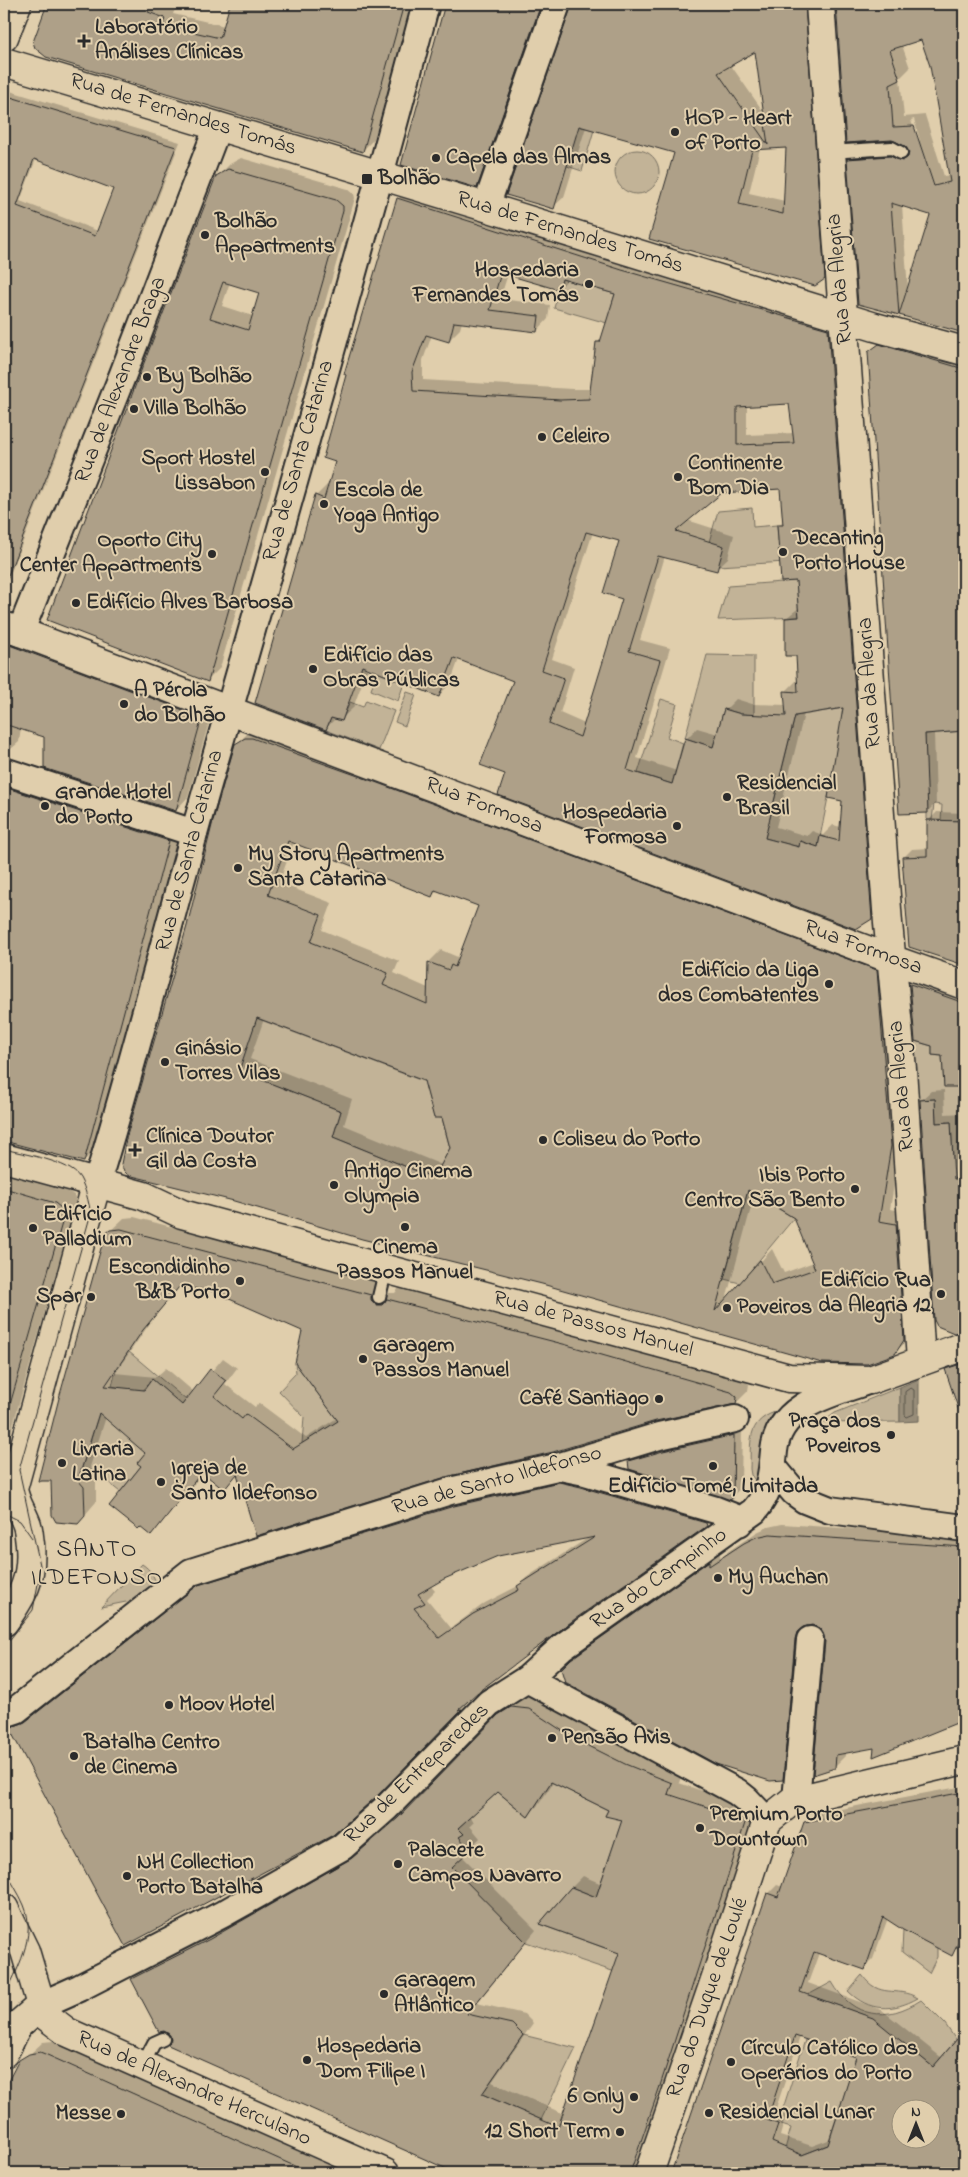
<svg xmlns="http://www.w3.org/2000/svg" width="968" height="2177" viewBox="0 0 968 2177" font-family="'Indie Flower',sans-serif">
  <rect width="100%" height="100%" fill="#e0ceac"/>
  <filter id="ink" filterUnits="userSpaceOnUse"><feTurbulence type="fractalNoise" baseFrequency=".02" numOctaves="2"/><feDisplacementMap in="SourceGraphic" scale="10" xChannelSelector="R" yChannelSelector="G"/><feConvolveMatrix kernelMatrix="1 2 1 2 8 2 1 2 1" color-interpolation-filters="sRGB"/></filter>
  <g filter="url(#ink)">
    <path fill="#c2b397" stroke="#766f61" fill-rule="evenodd" d="M578 126 594 130 582 171 567 166Z
      M615 172a22 22 0 1 1 44 0a22 22 0 1 1-44 0Z
      M562 279 615 294 607 323 554 308Z
      M752 508 753 527 777 525 778 541H784L786 562 718 566 709 542 718 511Z
      M796 581 799 617 718 620 728 586Z
      M707 655 754 656V715L741 714 724 709 713 747 685 738Z
      M362 666 404 683 398 701 371 690 374 680 359 675Z
      M407 692 416 695 405 726 395 722Z
      M661 699 677 704 667 737 683 743 672 784 638 773Z
      M366 700 394 711 379 750 326 730 331 718 342 721 350 702 363 707Z
      M844 708 835 763 818 847 800 841 799 847 765 838 795 716Z
      M964 731V821H941L942 805 934 804 932 820H927V799H898L897 780 926 778 925 734Z
      M256 1018 428 1083 425 1084 434 1117 442 1118 450 1148 434 1178 333 1137 341 1111 238 1071Z
      M914 1041 932 1046V1055L942 1056 944 1086 964 1087V1179H954L951 1122 936 1123 935 1099 918 1100Z
      M748 1191 767 1197V1202L794 1218 746 1276 752 1286 724 1279Z
      M128 1351 186 1400 138 1463 141 1466 120 1492 104 1479 78 1480 101 1407 122 1388 112 1386 117 1367ZM152 1379 174 1399 113 1425Z
      M436 1355 442 1366 452 1362 454 1366 460 1361 470 1384 496 1373 504 1388 472 1401 462 1374 450 1378 446 1369 375 1417 386 1438 359 1452 355 1447 346 1453 327 1428 302 1444 304 1417 279 1391 296 1373 295 1363 344 1429 370 1413V1400Z
      M900 1387V1422L822 1423 835 1413Z
      M775 1412C760 1431 761 1462 759 1485L751 1475 750 1469C751 1443 746 1422 775 1412Z
      M142 1564C151 1570 154 1576 157 1586L141 1599 101 1607Z
      M551 1782 608 1810 605 1816 624 1815 596 1897 571 1887 539 1924 605 1948 639 1936 618 1973 526 1942 465 1881 448 1871 459 1837 463 1834 458 1828 498 1792 528 1817Z
      M962 1854 964 1855V1896L937 1948V1957L929 1973 902 1952 903 1930Z
      M862 1975C880 2000 895 1985 918 1998 893 2012 869 2012 848 1991Z
      M832 1982C853 2019 887 2022 921 2000L945 2024 956 2040 933 2067 869 2017 808 1995Z
      M523 2035 576 2048 541 2120 482 2094Z
      M805 2040 857 2057 829 2140 833 2143 802 2155 785 2149 791 2128 778 2124Z"/>
    <path fill="#988d79" stroke="#6c665a" d="M919 1379V1421L900 1422V1387Z"/>
    <path fill="#0003" fill-rule="evenodd" d="M49 4H167L176 7 173 14 225 26 232 4H412L374 139 363 150 34 41Z
      M447 4H547L487 175 477 186 402 164Z
      M573 4H815L835 267 824 278 675 152 586 127 564 197 553 207ZM756 50 765 114 730 64ZM787 146 785 201 749 193 760 148Z
      M837 4H964V332L901 314 902 310 898 314 848 160 859 149 901 146 908 149 906 145 892 139 847 142ZM922 39 929 57 950 175 944 176 925 115 904 117 900 78 910 68 902 45ZM914 119 920 141 916 137 911 120ZM902 205 931 214 908 290Z
      M10 91 180 142 9 577 4 582V99ZM36 159 114 188 98 231 20 201Z
      M241 158 348 189 354 194 355 198 220 668 208 680 51 620 217 177 230 164ZM230 282 260 292 253 316 222 306Z
      M409 188 839 318 883 906 871 918 506 774 515 680 459 659 450 684 439 695 368 667 353 708 341 719 336 718 326 728 316 496 327 485 329 486 398 199ZM508 274 559 289 568 279 616 293 603 336 598 342 591 389H572L423 380V360L432 335 449 340 460 329 462 322 537 331 548 319 550 305 500 299ZM790 403 794 433 747 435V405ZM781 488 784 520 778 526 797 580 800 607 786 618 797 654 798 681H796L785 692 786 705 752 704 736 699 725 710 718 734 697 728 686 739 677 771 637 758 670 648 640 640 665 556 716 569 728 558 734 535 687 520 722 492ZM593 532 620 540 623 598 585 724 560 713 574 667 552 659ZM845 707 841 827 833 825 823 835 812 831 807 836 776 827 804 714Z
      M888 336 964 358V432L958 433 948 474 964 473V730L934 732 936 803 927 812 869 352Z
      M4 622 214 704 188 797 176 810 45 736 21 728 19 742 4 755Z
      M249 732 888 959 903 1133 890 1209 908 1212 907 1341 894 1353 867 1363 122 1163 236 745ZM294 842 432 896 438 890 479 905 460 958 441 950 429 962 428 988 394 973 399 961 322 930 332 903 279 883ZM264 1019 426 1080 443 1117 451 1148 442 1165 344 1125 352 1099 250 1059ZM755 1193 795 1217 814 1262 784 1273 772 1249 726 1300Z
      M4 765 181 828 96 1148 84 1161 4 1140Z
      M937 812 964 813V965L910 946 904 857 912 849 928 848V821Z
      M920 975 964 990V1085L945 1086 944 1055 933 1045 911 984Z
      M944 1090 945 1114 964 1113V1210L929 1223 921 1100 931 1091Z
      M4 1172 61 1187 74 1195 76 1202 4 1457Z
      M134 1217 383 1283V1287L389 1293H395L400 1287 580 1333 739 1379 749 1384 748 1391 736 1403 238 1473 223 1488 204 1472 151 1534 143 1466 147 1453 106 1417 90 1467 96 1475V1502L78 1523 57 1520 106 1235 124 1218ZM180 1286 209 1288 304 1330 337 1418 306 1438 259 1403 255 1407 225 1384 237 1368 223 1358 194 1392 166 1368 156 1377 115 1373 155 1316Z
      M964 1242V1330L952 1331 941 1251Z
      M964 1357V1419H963L947 1370 956 1361Z
      M742 1426 741 1488 730 1498 630 1461 639 1452Z
      M571 1471 717 1514 706 1525 574 1618 469 1699H471L376 1795 11 1728 22 1717 38 1711 211 1575 466 1495ZM591 1536 530 1575 520 1585 485 1603 451 1628 427 1599 435 1591 430 1585 497 1554Z
      M4 1507 8 1512 9 1568 4 1575Z
      M782 1524 964 1536V1719L874 1755 875 1747 846 1752 845 1756 834 1767 826 1641 824 1633 820 1627 812 1624 806 1625 793 1767 782 1778 563 1669 584 1648 720 1552V1557L757 1532 768 1527Z
      M523 1696 540 1698 586 1728 636 1753 683 1771 679 1783 756 1809 670 2077 637 2173H459L170 2044 172 2041 171 2035 132 1979 143 1968 223 1928 364 1847 409 1808 511 1704ZM554 1781 609 1809 624 1819 602 1884 583 1876 572 1887 620 1952 564 2114 492 2082 533 2023 524 2014 477 2003 536 1930 462 1856 480 1838 470 1826 474 1822 469 1817 498 1790 528 1815 539 1804Z
      M964 1786V1938L960 1945 951 1954 888 1918 873 1959 864 1968 819 1953 808 1983 882 2010 942 2058 964 2034V2173H672L768 1894 777 1885 783 1887 805 1823 814 1814ZM800 2037 858 2056 831 2139 812 2146 780 2136 786 2115 775 2111ZM900 2110H930V2140H900Z
      M53 2041 323 2162 351 2173H4V2093L17 2066 43 2042Z"/>
    <g fill="none" stroke-linecap="round" stroke-linejoin="round">
      <path stroke="#57524a" stroke-width="1" d="M911 1388 914 1390V1414L907 1417 905 1415V1392Z"/>
    </g>
    <path fill="#aea088" stroke="#2b2b2b" fill-rule="evenodd" d="M47 4H150L148 12 165 18 163 25 220 38 230 4H404L363 152 46 57 35 48 33 42Z
      M445 4H541L477 188 401 165Z
      M572 4H805L825 279 815 286 649 239 674 153 579 126 554 209 506 195ZM755 52 768 145 718 73ZM786 148 783 214 739 204 752 150Z
      M836 4H964V333L899 315 930 215 891 203 899 315 858 304 847 159 890 156 902 161 908 157 909 152 905 146 892 140 846 143ZM921 40 930 66 950 182 934 186 914 126 893 127 890 85 900 80 890 50Z
      M4 95 176 147 5 583 4 582ZM34 159 113 189 95 236 17 206Z
      M228 169 336 200 343 206V211L208 682 47 620 142 368 216 176ZM223 282 259 293 248 330 210 318Z
      M397 198 622 270 828 329 872 919 856 929 498 795 505 774 480 765 513 681 454 658 439 697 362 666 342 721 331 718 326 730 255 703 315 495 324 499 335 462 323 458 346 375 344 374ZM501 273 559 290 562 279 615 294 600 342H596L589 399 560 400 413 391 412 372 426 335 449 342 454 322 537 332 539 316 490 310ZM789 404 794 443 737 445V407ZM780 489 783 525H777L781 582 796 581 799 617 785 618V656H796L798 692 784 691 786 716 741 714 724 709 713 747 685 738 672 784 627 770 660 660 629 651 658 556 717 571 724 546 676 531 722 493ZM586 532 619 541 603 593 622 599 580 737 549 724 564 678 542 670ZM843 708 828 798 842 801 839 841 820 836 818 847 800 841 799 847 765 838 795 716Z
      M879 344 964 369V731L925 734 928 813 899 814 868 352Z
      M4 643 202 717 176 811 44 768V737L4 724Z
      M245 738H252L375 782 877 970 891 1146 879 1221 896 1224 904 1340 895 1354 867 1364 822 1363 542 1284 362 1239 234 1201 128 1175 124 1171 121 1164 126 1139 187 926 215 813 235 744ZM288 841 432 897 435 890 478 906 455 967 451 965 449 970 428 962 427 1004 383 985 388 973 311 942 321 915 268 895ZM257 1018 424 1081 434 1118H442L450 1148 434 1178 333 1137 341 1111 239 1071ZM748 1190 794 1218 815 1269 772 1284 760 1260 715 1311Z
      M4 787 169 841 84 1162 4 1141Z
      M927 820 964 821V965L909 947 902 857 927 856Z
      M910 984 964 1003V1087H944L942 1056 932 1055V1046L915 1041Z
      M935 1099 936 1123 951 1122 954 1179H964V1331L954 1333 937 1326 934 1320 920 1100Z
      M4 1188 55 1203 61 1208 64 1216 9 1408 4 1407Z
      M121 1229 371 1295V1300L377 1305H382L387 1299 567 1345 731 1392 737 1397 736 1404 656 1421 553 1452 446 1477 256 1536 237 1474 224 1490 202 1472 151 1536 140 1527 138 1529 109 1506 141 1466 137 1463 145 1453 99 1413 78 1480 84 1487 85 1516 78 1524 56 1522 52 1515 51 1481H38L59 1398 105 1234 110 1230ZM179 1287 209 1290 302 1331 295 1363 338 1421 293 1449 246 1414 242 1419 214 1396 226 1381 210 1369 182 1405 152 1379 144 1390 105 1386 143 1330Z
      M964 1363V1417H961L945 1369Z
      M734 1435 733 1498 730 1500 629 1469 628 1461 663 1451Z
      M559 1482 581 1487 706 1523 707 1526 575 1619 478 1692 458 1710 462 1709 377 1796 333 1835 125 1946 9 1728 25 1722 198 1585 454 1506ZM595 1537 517 1586 519 1590 473 1614 439 1638 414 1608 425 1603 418 1594 444 1579 498 1556Z
      M770 1534 964 1547V1720L873 1757 874 1748 836 1755 835 1768 813 1775 825 1641 823 1633 819 1628 812 1625 803 1627 797 1632 795 1639 783 1780 770 1781 716 1764 565 1682 561 1669 571 1659 709 1561V1566L744 1543 756 1537Z
      M511 1707 529 1709 575 1739 625 1764 672 1783 668 1794 746 1820 659 2089 630 2173H456L168 2045 171 2040 170 2035 164 2031 159 2032 131 1979 210 1939 352 1858 398 1818 498 1715ZM551 1782 608 1810 605 1816 622 1820 596 1897 571 1887 539 1924 619 1953 558 2127 482 2094 523 2035 512 2024 467 2014 526 1942 452 1867 470 1850 459 1837 464 1834 458 1828 498 1792 528 1817Z
      M964 1792V1931L952 1956 903 1930 883 1917 865 1970 814 1952 800 1992 873 2018 933 2067 964 2031V2173H671L767 1893 778 1897 804 1822ZM795 2036 856 2057 828 2145 802 2155 772 2142 778 2124 767 2120ZM900 2110H930V2140H900Z
      M40 2052 45 2054 310 2173H4V2089L19 2060 29 2054Z"/>
    <g fill="none" stroke-linecap="round" stroke-linejoin="round">
      <defs>
        <path id="lane" d="M830 152 892 148 901 153
          M379 1297 386 1268
          M142 2066 154 2043 163 2039"/>
        <path id="street" d="M486 207 557 4
          M20 633 123 374 218 126
          M4 771 194 833
          M97 1182C135 1059 166 933 201 809 277 541 355 273 426 4
          M560 1467 585 1472 716 1510 734 1517 739 1523
          M774 1468 794 1492 805 1500 830 1510 964 1528
          M527 1679 737 1792 747 1800 767 1821
          M4 1714 16 1710 191 1572 450 1491 557 1467 659 1436 735 1419
          M796 1800 810 1640
          M41 2005 79 1988 223 1914 342 1847 387 1807 489 1703 527 1679 562 1647 754 1511C770 1493 772 1474 774 1451 779 1403 833 1394 870 1380"/>
        <path id="secondary" d="M820 4 888 923 902 1069 921 1361
          M4 37 17 4
          M4 62 486 207 875 327 964 351
          M4 626 891 959 964 985
          M4 1158 144 1196 182 1214 789 1378 870 1380 964 1346
          M4 1622C23 1595 33 1579 30 1544 29 1538 29 1531 27 1525 23 1513 15 1503 13 1489L97 1182
          M4 1908 25 1951 41 2005 46 2016 67 2032 385 2173
          M4 2053 18 2025 41 2005
          M649 2173 718 1971 767 1821 792 1801 964 1760"/>
      </defs>
      <use href="#lane" stroke="#2b2b2b" stroke-width="16"/>
      <use href="#street" stroke="#2b2b2b" stroke-width="30"/>
      <use href="#secondary" stroke="#2b2b2b" stroke-width="31"/>
      <use href="#lane" stroke="#e0ceac" stroke-width="12"/>
      <use href="#street" stroke="#e0ceac" stroke-width="26"/>
      <use href="#secondary" stroke="#e0ceac" stroke-width="28"/>
      <path stroke="#2b2b2b" stroke-width="1" d="M4 1149C23 1154 70 1161 80 1178 86 1189 88 1201 91 1213L19 1470 40 1565 39 1579 33 1610 4 1647
        M4 1513 20 1521 32 1538
        M4 1868C10 1880 19 1893 24 1905 37 1936 17 1970 4 1997"/>
    </g>
  </g>
  <g fill="#2b2b2b" stroke="#e0ceac" stroke-width="2">
    <path d="M81.5 33.5h5v5h5v5h-5v5h-5v-5h-5v-5h5z"/>
    <circle cx="675" cy="132" r="5"/>
    <circle cx="436" cy="158" r="5"/>
    <rect x="361" y="173" width="12" height="12" rx="2.5"/>
    <circle cx="205" cy="235" r="5"/>
    <circle cx="589" cy="284" r="5"/>
    <circle cx="147" cy="377" r="5"/>
    <circle cx="134" cy="409" r="5"/>
    <circle cx="542" cy="437" r="5"/>
    <circle cx="265" cy="472" r="5"/>
    <circle cx="678" cy="477" r="5"/>
    <circle cx="324" cy="504" r="5"/>
    <circle cx="783" cy="552" r="5"/>
    <circle cx="212" cy="554" r="5"/>
    <circle cx="76" cy="603" r="5"/>
    <circle cx="313" cy="669" r="5"/>
    <circle cx="124" cy="704" r="5"/>
    <circle cx="727" cy="797" r="5"/>
    <circle cx="45" cy="806" r="5"/>
    <circle cx="677" cy="826" r="5"/>
    <circle cx="238" cy="868" r="5"/>
    <circle cx="829" cy="984" r="5"/>
    <circle cx="165" cy="1062" r="5"/>
    <circle cx="543" cy="1140" r="5"/>
    <path d="M132.5 1142.5h5v5h5v5h-5v5h-5v-5h-5v-5h5z"/>
    <circle cx="334" cy="1185" r="5"/>
    <circle cx="855" cy="1189" r="5"/>
    <circle cx="405" cy="1227" r="5"/>
    <circle cx="33" cy="1228" r="5"/>
    <circle cx="240" cy="1281" r="5"/>
    <circle cx="941" cy="1294" r="5"/>
    <circle cx="91" cy="1297" r="5"/>
    <circle cx="727" cy="1308" r="5"/>
    <circle cx="363" cy="1359" r="5"/>
    <circle cx="659" cy="1399" r="5"/>
    <circle cx="891" cy="1435" r="5"/>
    <circle cx="62" cy="1463" r="5"/>
    <circle cx="713" cy="1466" r="5"/>
    <circle cx="161" cy="1482" r="5"/>
    <circle cx="718" cy="1578" r="5"/>
    <circle cx="169" cy="1705" r="5"/>
    <circle cx="552" cy="1738" r="5"/>
    <circle cx="74" cy="1756" r="5"/>
    <circle cx="700" cy="1828" r="5"/>
    <circle cx="398" cy="1864" r="5"/>
    <circle cx="127" cy="1876" r="5"/>
    <circle cx="384" cy="1994" r="5"/>
    <circle cx="307" cy="2060" r="5"/>
    <circle cx="731" cy="2062" r="5"/>
    <circle cx="634" cy="2097" r="5"/>
    <circle cx="709" cy="2113" r="5"/>
    <circle cx="121" cy="2114" r="5"/>
    <circle cx="620" cy="2132" r="5"/>
  </g>
  <g text-anchor="middle" dominant-baseline="central" stroke-width="4" stroke-linejoin="round" paint-order="stroke">
    <g font-size="22" font-weight="bold" fill="#2b2b2b" stroke="#e0ceac" text-anchor="start">
      <text x="95" y="28">Laboratório<tspan x="95" dy="25">Análises Clínicas</tspan></text>
      <text x="685" y="119">HOP - Heart<tspan x="685" dy="25">of Porto</tspan></text>
      <text x="446" y="158">Capela das Almas</text>
      <text x="378" y="179">Bolhão</text>
      <text x="215" y="222">Bolhão<tspan x="215" dy="25">Appartments</tspan></text>
      <text x="579" y="271" text-anchor="end">Hospedaria<tspan x="579" dy="25">Fernandes Tomás</tspan></text>
      <text x="157" y="377">By Bolhão</text>
      <text x="144" y="409">Villa Bolhão</text>
      <text x="552" y="437">Celeiro</text>
      <text x="255" y="459" text-anchor="end">Sport Hostel<tspan x="255" dy="25">Lissabon</tspan></text>
      <text x="688" y="464">Continente<tspan x="688" dy="25">Bom Dia</tspan></text>
      <text x="334" y="491">Escola de<tspan x="334" dy="25">Yoga Antigo</tspan></text>
      <text x="793" y="539">Decanting<tspan x="793" dy="25">Porto House</tspan></text>
      <text x="202" y="541" text-anchor="end">Oporto City<tspan x="202" dy="25">Center Appartments</tspan></text>
      <text x="86" y="603">Edifício Alves Barbosa</text>
      <text x="323" y="656">Edifício das<tspan x="323" dy="25">Obras Públicas</tspan></text>
      <text x="134" y="691">A Pérola<tspan x="134" dy="25">do Bolhão</tspan></text>
      <text x="737" y="784">Residencial<tspan x="737" dy="25">Brasil</tspan></text>
      <text x="55" y="793">Grande Hotel<tspan x="55" dy="25">do Porto</tspan></text>
      <text x="667" y="813" text-anchor="end">Hospedaria<tspan x="667" dy="25">Formosa</tspan></text>
      <text x="248" y="855">My Story Apartments<tspan x="248" dy="25">Santa Catarina</tspan></text>
      <text x="819" y="971" text-anchor="end">Edifício da Liga<tspan x="819" dy="25">dos Combatentes</tspan></text>
      <text x="175" y="1049">Ginásio<tspan x="175" dy="25">Torres Vilas</tspan></text>
      <text x="146" y="1137">Clínica Doutor<tspan x="146" dy="25">Gil da Costa</tspan></text>
      <text x="553" y="1140">Coliseu do Porto</text>
      <text x="344" y="1172">Antigo Cinema<tspan x="344" dy="25">Olympia</tspan></text>
      <text x="845" y="1176" text-anchor="end">Ibis Porto<tspan x="845" dy="25">Centro São Bento</tspan></text>
      <text x="43" y="1215">Edifício<tspan x="43" dy="25">Palladium</tspan></text>
      <text x="405" y="1248" text-anchor="middle">Cinema<tspan x="405" dy="25">Passos Manuel</tspan></text>
      <text x="230" y="1268" text-anchor="end">Escondidinho<tspan x="230" dy="25">B&amp;B Porto</tspan></text>
      <text x="931" y="1281" text-anchor="end">Edifício Rua<tspan x="931" dy="25">da Alegria 12</tspan></text>
      <text x="81" y="1297" text-anchor="end">Spar</text>
      <text x="737" y="1308">Poveiros</text>
      <text x="373" y="1346">Garagem<tspan x="373" dy="25">Passos Manuel</tspan></text>
      <text x="649" y="1399" text-anchor="end">Café Santiago</text>
      <text x="881" y="1422" text-anchor="end">Praça dos<tspan x="881" dy="25">Poveiros</tspan></text>
      <text x="72" y="1450">Livraria<tspan x="72" dy="25">Latina</tspan></text>
      <text x="171" y="1469">Igreja de<tspan x="171" dy="25">Santo Ildefonso</tspan></text>
      <text x="713" y="1487" text-anchor="middle">Edifício Tomé, Limitada</text>
      <text x="728" y="1578">My Auchan</text>
      <text x="179" y="1705">Moov Hotel</text>
      <text x="562" y="1738">Pensão Avis</text>
      <text x="84" y="1743">Batalha Centro<tspan x="84" dy="25">de Cinema</tspan></text>
      <text x="710" y="1815">Premium Porto<tspan x="710" dy="25">Downtown</tspan></text>
      <text x="408" y="1851">Palacete<tspan x="408" dy="25">Campos Navarro</tspan></text>
      <text x="137" y="1863">NH Collection<tspan x="137" dy="25">Porto Batalha</tspan></text>
      <text x="394" y="1981">Garagem<tspan x="394" dy="25">Atlântico</tspan></text>
      <text x="317" y="2047">Hospedaria<tspan x="317" dy="25">Dom Filipe I</tspan></text>
      <text x="741" y="2049">Círculo Católico dos<tspan x="741" dy="25">Operários do Porto</tspan></text>
      <text x="624" y="2097" text-anchor="end">6 Only</text>
      <text x="719" y="2113">Residencial Lunar</text>
      <text x="111" y="2114" text-anchor="end">Messe</text>
      <text x="610" y="2132" text-anchor="end">12 Short Term</text>
    </g>
    <g font-size="22" fill="#2b2b2b" stroke="#e0ceac">
      <text transform="translate(183 115) rotate(17)">Rua de Fernandes Tomás</text>
      <text transform="translate(570 233) rotate(17)">Rua de Fernandes Tomás</text>
      <text transform="translate(840 279) rotate(-95)">Rua da Alegria</text>
      <text transform="translate(121 380) rotate(-69)">Rua de Alexandre Braga</text>
      <text transform="translate(299 461) rotate(-74)">Rua de Santa Catarina</text>
      <text transform="translate(870 683) rotate(-94)">Rua da Alegria</text>
      <text transform="translate(484 806) rotate(21)">Rua Formosa</text>
      <text transform="translate(190 851) rotate(-75)">Rua de Santa Catarina</text>
      <text transform="translate(863 948) rotate(20)">Rua Formosa</text>
      <text transform="translate(902 1086) rotate(-95)">Rua da Alegria</text>
      <text transform="translate(593 1325) rotate(15)">Rua de Passos Manuel</text>
      <text transform="translate(497 1481) rotate(-15)">Rua de Santo Ildefonso</text>
      <text transform="translate(659 1579) rotate(-35)">Rua do Campinho</text>
      <text transform="translate(417 1774) rotate(-44)">Rua de Entreparedes</text>
      <text transform="translate(708 1998) rotate(-71)">Rua do Duque de Loulé</text>
      <text transform="translate(194 2089) rotate(24)">Rua de Alexandre Herculano</text>
    </g>
    <g font-size="24" letter-spacing="1" fill="#2b2b2b" stroke="#e0ceac">
      <text x="97" y="1550">SANTO<tspan x="97" dy="28">ILDEFONSO</tspan></text>
    </g>
  </g>
  <rect width="968" height="2177" fill="none" stroke="#e0ceac" stroke-width="20"/>
  <rect x="10" y="10" width="948" height="2157" fill="none" stroke="#2b2b2b" stroke-width="2" filter="url(#ink)"/>
  <g transform="translate(916 2124)"><circle r="24" fill="#e0ceac" stroke="#988d78"/>
  <path d="M0-4L9 19L0 12L-9 19Z" fill="#2b2b2b"/>
  <text y="-8" font-size="14" font-weight="bold" text-anchor="middle" fill="#2b2b2b">N</text>
  </g>
</svg>
